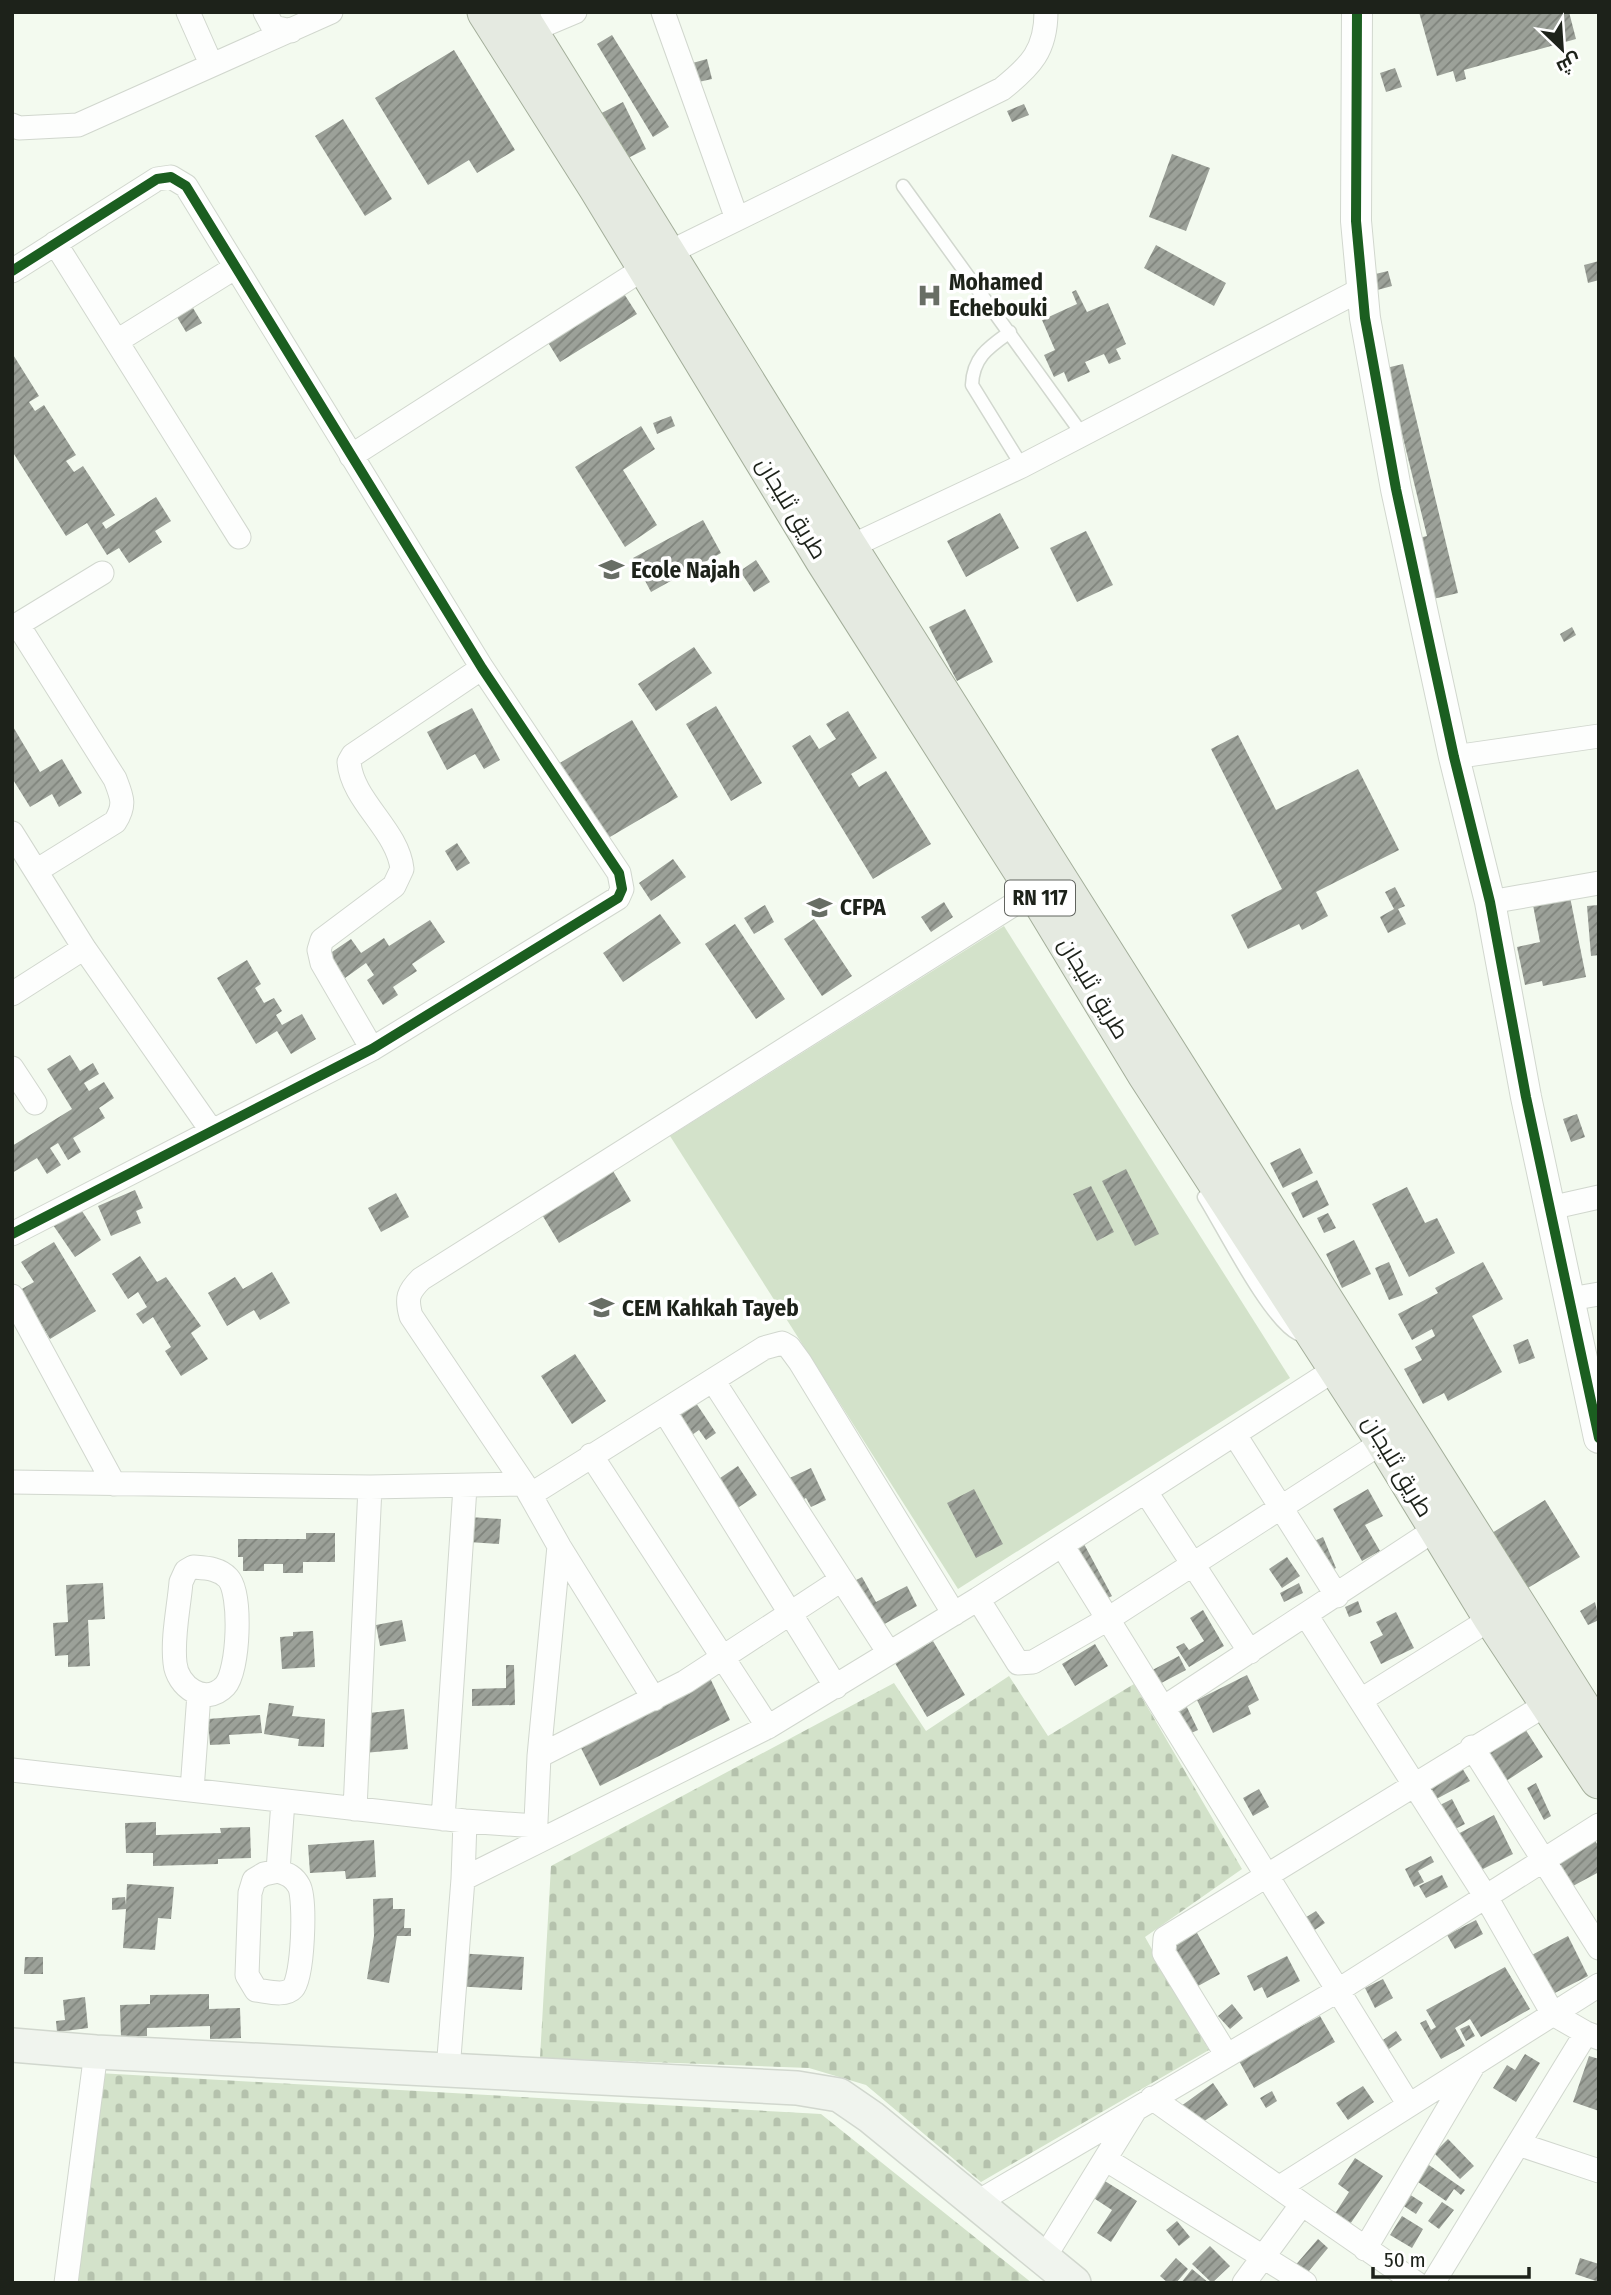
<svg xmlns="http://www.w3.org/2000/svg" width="1611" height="2295" viewBox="0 0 1611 2295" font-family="'Fira Sans Condensed',Cairo,sans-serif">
  <defs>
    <pattern id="cemetery-stones" width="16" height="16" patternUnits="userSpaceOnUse" patternTransform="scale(1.75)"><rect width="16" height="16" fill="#d3e2ca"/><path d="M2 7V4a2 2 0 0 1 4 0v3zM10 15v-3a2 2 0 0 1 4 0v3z" fill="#b5c2ad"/></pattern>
    <pattern id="building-hatch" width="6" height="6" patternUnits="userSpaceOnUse" patternTransform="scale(1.75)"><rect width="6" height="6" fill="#9ca199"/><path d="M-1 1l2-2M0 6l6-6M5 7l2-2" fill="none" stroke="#7f837c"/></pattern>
  </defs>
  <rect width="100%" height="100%" fill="#f3faef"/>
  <path fill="#d3e2ca" d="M1004 926 1290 1378 958 1589 670 1136Z"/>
  <path fill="url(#cemetery-stones)" d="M1009 1676 1048 1736 1134 1684 1242 1869 1145 1937 1209 2050 981 2182 866 2085 809 2068 540 2058 551 1866 894 1683 926 1731Z
    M98 2073 821 2114 1032 2283H71Z"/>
  <path fill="url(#building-hatch)" d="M1419 12H1569L1576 39 1464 70 1466 79 1456 82 1453 71 1437 76Z
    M612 35 669 127 653 137 597 44Z
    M454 50 515 150 477 173 469 160 428 185 375 98Z
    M707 59 712 79 694 83 689 64Z
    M1395 68 1402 87 1386 92 1380 73Z
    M623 102 646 149 628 158 590 119Z
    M1024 104 1029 115 1012 122 1007 111Z
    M343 119 392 199 365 216 315 136Z
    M1172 154 1210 168 1186 231 1149 217Z
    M1156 245 1226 283 1214 306 1144 268Z
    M1599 261V280L1588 283 1584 265Z
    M1388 271 1392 286 1370 292 1367 276Z
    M621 289 637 314 560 362 544 336Z
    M1076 290 1087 312 1108 303 1126 344 1116 349 1121 359 1109 364 1104 354 1085 362 1090 372 1068 382 1064 372 1054 377 1044 355 1055 350 1042 320 1077 304 1072 292Z
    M193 308 202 323 186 332 177 317Z
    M12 353 39 396 29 402 35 411 44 405 76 455 66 461 74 472 83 466 115 515 102 523 106 529 156 497 171 521 155 531 162 542 129 563 119 548 107 555 87 523 66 536 12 451Z
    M1403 364 1458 593 1429 600 1402 542 1427 536 1386 368Z
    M671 416 675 426 657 434 653 423Z
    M641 426 655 449 623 470 657 525 625 547 575 467Z
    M1000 513 1019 548 966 577 947 541Z
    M703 520 721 553 651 592 633 558Z
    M1086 531 1113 585 1077 602 1050 548Z
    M756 560 770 582 754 592 740 571Z
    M965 609 993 662 957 681 929 627Z
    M1572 627 1576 635 1564 642 1560 634Z
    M694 647 712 673 656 711 638 684Z
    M716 706 762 783 731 801 686 724Z
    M472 708 500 760 484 769 475 754 447 770 427 732Z
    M848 711 877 758 851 774 859 787 886 771 931 844 873 879 792 746 810 735 819 749 836 739 826 724Z
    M632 720 678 797 598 844 553 767Z
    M12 725 40 772 62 759 82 793 59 807 52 794 30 807 12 778Z
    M1238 735 1276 810 1358 769 1399 850 1316 892 1328 916 1302 930 1299 924 1248 949 1231 915 1282 889 1211 749Z
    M457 843 470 863 457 871 445 851Z
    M673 859 686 877 651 901 639 883Z
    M1395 887 1405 906 1398 909 1406 924 1388 933 1380 917 1394 909 1385 892Z
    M1570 897 1586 977 1543 986 1542 981 1525 985 1517 947 1540 942 1533 905Z
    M944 902 953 917 931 932 921 917Z
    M765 905 774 922 754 934 744 918Z
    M1599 905V955L1591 956 1587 906Z
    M660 914 681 943 623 982 603 953Z
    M814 919 852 976 822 996 784 939Z
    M430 920 445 942 412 964 417 971 393 987 398 995 383 1005 367 980 374 975 366 963 345 978 329 954 351 939 361 953 384 938 389 946Z
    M735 924 785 999 756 1019 705 944Z
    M247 960 261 984 255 988 264 1003 274 998 282 1011 276 1015 282 1025 302 1014 316 1039 291 1054 277 1031 256 1044 217 978Z
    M70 1055 80 1071 93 1063 99 1074 84 1083 89 1091 104 1082 114 1098 99 1108 105 1118 73 1138 81 1152 68 1160 58 1143 50 1148 61 1165 47 1174 37 1158 12 1173V1146L72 1109 47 1069Z
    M1577 1114 1585 1137 1571 1142 1563 1119Z
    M1300 1148 1313 1173 1283 1188 1270 1163Z
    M610 1166 631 1201 559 1243 538 1208Z
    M1126 1169 1159 1234 1135 1246 1102 1181Z
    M1317 1180 1329 1205 1303 1218 1291 1193Z
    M1091 1186 1114 1232 1097 1241 1073 1194Z
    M1407 1187 1425 1223 1437 1218 1455 1253 1409 1277 1372 1204Z
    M135 1190 143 1208 136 1211 141 1223 111 1236 98 1206Z
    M396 1193 409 1217 381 1232 368 1208Z
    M80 1208 101 1240 75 1257 53 1225Z
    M1328 1213 1336 1228 1324 1233 1317 1218Z
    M1354 1240 1371 1274 1342 1288 1326 1254Z
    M54 1242 96 1311 50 1339 20 1290 34 1282 21 1262Z
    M140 1256 157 1282 166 1277 201 1326 191 1333 208 1359 181 1376 165 1351 171 1347 153 1317 143 1324 136 1314 147 1307 138 1292 128 1299 112 1274Z
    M1389 1262 1403 1295 1389 1300 1375 1268Z
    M1483 1262 1503 1299 1472 1316 1502 1372 1448 1401 1444 1393 1423 1404 1404 1369 1422 1360 1415 1347 1435 1336 1432 1329 1412 1340 1398 1314 1438 1293 1435 1288Z
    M272 1272 290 1303 260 1320 254 1310 227 1326 208 1293 235 1277 243 1289Z
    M1528 1339 1535 1358 1519 1364 1513 1345Z
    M575 1354 606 1401 572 1424 541 1376Z
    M694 1400 716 1433 706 1440 699 1430 682 1442 666 1418Z
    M738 1466 757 1495 733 1511 714 1482Z
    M811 1468 826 1500 811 1507 806 1498 792 1505 781 1482Z
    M974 1489 1003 1544 976 1558 947 1503Z
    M1368 1489 1383 1516 1365 1525 1380 1551 1362 1561 1333 1509Z
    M1545 1500 1580 1557 1526 1589 1492 1533Z
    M469 1517 501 1519 499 1544 468 1542Z
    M306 1533H335V1562H303V1573H283V1564H264V1571H243V1557H238V1539H306Z
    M1323 1537 1336 1568 1319 1576 1306 1545Z
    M1084 1544 1112 1596 1098 1603 1072 1550Z
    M1287 1557 1300 1576 1282 1588 1269 1569Z
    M862 1577 876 1602 907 1586 917 1606 870 1632 845 1586Z
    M103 1583 105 1619 88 1620 90 1666 68 1667V1655L55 1656 53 1623 68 1622 66 1585Z
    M1299 1583 1303 1593 1284 1602 1280 1593Z
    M1358 1601 1362 1612 1349 1617 1345 1607Z
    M1595 1602 1599 1620 1588 1625 1580 1611Z
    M1203 1610 1224 1646 1189 1667 1176 1647 1184 1643 1189 1650 1204 1641 1190 1618Z
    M1396 1612 1414 1648 1381 1664 1370 1642 1383 1635 1376 1622Z
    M402 1620 406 1641 380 1646 376 1625Z
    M313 1631 315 1667 282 1669 280 1637 293 1636V1632Z
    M933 1641 965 1695 927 1717 895 1663Z
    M1095 1644 1108 1666 1075 1686 1062 1664Z
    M1179 1656 1186 1670 1148 1690 1141 1676Z
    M506 1665H514L515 1705 472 1706V1689L506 1688Z
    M1247 1675 1259 1700 1248 1706 1251 1714 1213 1733 1197 1700Z
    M710 1678 730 1720 600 1786 579 1744Z
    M1182 1697 1198 1730 1180 1738 1164 1706Z
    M269 1703 294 1706 292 1716 325 1719 324 1747 298 1746 299 1739 264 1734Z
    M404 1709 408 1749 364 1753 361 1714Z
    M260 1715 262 1733 229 1735 230 1744 210 1745 208 1719Z
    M1522 1724 1543 1757 1497 1787 1474 1751Z
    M1459 1763 1470 1781 1427 1804 1417 1786Z
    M1536 1783 1551 1816 1544 1820 1527 1788Z
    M1259 1789 1269 1807 1253 1816 1243 1798Z
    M1452 1799 1465 1824 1451 1831 1438 1806Z
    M1494 1815 1513 1854 1471 1875 1452 1837Z
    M156 1822V1835L221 1833 220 1828 250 1827 251 1858 218 1859V1864L153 1866V1853H126L125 1823Z
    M1594 1839 1599 1847V1872L1560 1893 1550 1862Z
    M374 1840 376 1877 346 1879 345 1871 310 1873 308 1845Z
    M1431 1856 1434 1862 1418 1871 1424 1882 1414 1887 1405 1869Z
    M1442 1875 1448 1887 1426 1898 1419 1886Z
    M127 1884 174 1887 171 1919 158 1918 155 1950 123 1948 126 1909 112 1910V1898L125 1897 126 1905Z
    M393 1898V1909H405L404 1928H411V1936H397L389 1983 367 1979 374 1936 373 1899Z
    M1316 1911 1325 1923 1298 1941 1289 1928Z
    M1476 1920 1483 1934 1455 1949 1447 1935Z
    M1196 1931 1220 1974 1187 1992 1164 1949Z
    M1568 1936 1588 1976 1547 1997 1526 1958Z
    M456 1953 524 1957 522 1990 454 1986Z
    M1287 1956 1300 1981 1267 1998 1262 1987 1254 1991 1247 1976Z
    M25 1957H43V1974H24Z
    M1505 1967 1530 2009 1481 2037 1470 2019 1455 2028 1465 2046 1441 2059 1420 2023 1426 2020 1431 2030 1436 2027 1426 2010Z
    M1383 1979 1393 1998 1375 2008 1365 1988Z
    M209 1994V2009L240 2008 241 2038 210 2039V2026L147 2028V2036L121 2037 120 2005 150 2004V1995Z
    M85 1997 88 2028 57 2032 56 2021 65 2020 63 2000Z
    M1232 2004 1243 2018 1230 2029 1218 2016Z
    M1320 2016 1335 2042 1254 2088 1239 2061Z
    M1469 2025 1475 2036 1466 2041 1460 2029Z
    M1396 2031 1402 2040 1373 2060 1367 2051Z
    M1525 2054 1540 2063 1516 2102 1493 2088 1507 2065 1515 2070Z
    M1589 2056 1599 2059V2111L1573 2102Z
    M1213 2083 1228 2105 1191 2130 1177 2109Z
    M1363 2086 1374 2102 1348 2120 1336 2103Z
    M1272 2091 1277 2101 1266 2108 1260 2098Z
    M1448 2139 1474 2166 1460 2179 1434 2153Z
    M1355 2158 1383 2176 1344 2233 1329 2223 1349 2192 1338 2184Z
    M1426 2163 1465 2190 1461 2195 1454 2189 1446 2201 1415 2180Z
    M1100 2178 1137 2201 1111 2242 1097 2233 1112 2210 1089 2195Z
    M1409 2194 1423 2203 1416 2214 1402 2205Z
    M1442 2202 1454 2210 1439 2229 1428 2221Z
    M1402 2216 1423 2229 1412 2248 1390 2235Z
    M1177 2221 1190 2237 1179 2246 1166 2230Z
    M1318 2239 1328 2248 1299 2283 1287 2275Z
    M1210 2246 1230 2266 1212 2283 1192 2264Z
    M1176 2258 1188 2269 1176 2283H1168L1160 2276Z
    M1580 2258 1599 2264V2282L1575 2274Z
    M1192 2269 1209 2283H1181Z"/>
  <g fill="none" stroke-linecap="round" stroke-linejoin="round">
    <defs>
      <path id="service" d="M903 186 1082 434
        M1010 332C989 347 973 357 972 385L1022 466
        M1204 1197C1223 1227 1269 1320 1298 1334"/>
      <path id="minor" d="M188 12 211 64
        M265 12 273 27 291 31
        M663 12 737 219
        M530 31 575 12
        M12 125 19 128 78 125 331 12
        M55 243 239 537
        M12 271 157 179 171 177 186 186 482 668 619 873 622 889 618 898 372 1049 12 1234
        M117 341 236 267
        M351 456 668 253 1002 89C1031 66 1046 50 1046 12
        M839 552 1022 466 1362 289
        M18 625 115 779C122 797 126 805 115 822L36 871
        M12 628 102 573
        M1454 757 1599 736
        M12 833 84 948 211 1130
        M1490 902 1599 883
        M12 994 84 948
        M372 1049 322 963 319 950 322 940 394 886 402 869C398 830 352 801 349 762L353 755 482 668
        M12 1068 35 1103
        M1550 1208 1599 1197
        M12 1296 114 1484
        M1570 1299 1599 1294
        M714 1382 889 1653
        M665 1412 836 1687
        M1235 1435 1337 1596
        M591 1455 768 1727
        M12 1482 370 1487 355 1809
        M370 1487 524 1484
        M1146 1492 1250 1652
        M530 1495 764 1348 782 1343 789 1347 800 1362 954 1614
        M1062 1545 1409 2105
        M559 1546 654 1699
        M193 1567C205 1568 219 1568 228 1578 242 1593 239 1671 225 1686 205 1707 177 1686 175 1663 172 1637 179 1607 181 1582L186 1571Z
        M978 1599 1018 1663 1033 1662 1108 1619 1384 1441
        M1306 1615 1486 1897 1553 2014 1586 2033
        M1361 1700 1492 1618
        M1163 1708 1436 1529
        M1472 1747 1599 1948
        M539 1756 685 1682 841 1580
        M12 1770 465 1821 536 1826
        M192 1790 199 1694
        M443 1819 465 1487
        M535 1843 539 1756 559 1546 524 1484 411 1316C406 1298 408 1292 421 1279L1035 891
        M278 1871C288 1874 294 1877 299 1886 306 1899 303 1978 293 1988 285 1997 266 1991 256 1990L247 1975 250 1893 254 1880 264 1874Z
        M278 1871 283 1801
        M463 1879 465 1821
        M1226 2054 1164 1953 1165 1938 1550 1702
        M448 2070 463 1879 768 1727 978 1599 1348 1361
        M1152 2098 1302 2204 1244 2283
        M1518 2144 1599 2171
        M1105 2159 1305 2283
        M1280 2187 1599 1985
        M976 2203 1337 1991 1599 1825
        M1302 2204 1416 2283
        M1365 2249 1472 2068
        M1044 2258 1134 2112
        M66 2283 96 2052
        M1433 2283 1586 2033 1599 2038"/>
      <path id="tertiary" d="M1357 12 1356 221 1365 318 1396 489 1454 757 1490 902 1526 1097 1599 1438"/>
      <path id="secondary" d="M12 2045 96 2052 797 2088 839 2095 871 2117 1074 2283"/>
      <path id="primary" d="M486 12 597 187 824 560 1035 891 1146 1074 1384 1441 1492 1618 1599 1780
        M517 12 848 546 1599 1735"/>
    </defs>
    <use href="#service" stroke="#d1d7ce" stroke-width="15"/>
    <use href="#minor" stroke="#d1d7ce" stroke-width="25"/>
    <use href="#tertiary" stroke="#d1d7ce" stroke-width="32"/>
    <use href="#secondary" stroke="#d1d7ce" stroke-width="36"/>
    <use href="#primary" stroke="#a3ae9a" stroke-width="39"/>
    <use href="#service" stroke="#fdfefd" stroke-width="12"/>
    <use href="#minor" stroke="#fdfefd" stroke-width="23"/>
    <use href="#tertiary" stroke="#fdfefd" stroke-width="30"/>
    <use href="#secondary" stroke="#f0f4ee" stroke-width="33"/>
    <use href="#primary" stroke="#e5eae1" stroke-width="37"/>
    <defs>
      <path id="cycleway" d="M1357 12 1356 221 1365 318 1396 489 1454 757 1490 902 1526 1097 1599 1438
        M12 271 157 179 171 177 186 186 482 668 619 873 622 889 618 898 372 1049 12 1234"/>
    </defs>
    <use href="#cycleway" stroke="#fff" stroke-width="15"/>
    <use href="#cycleway" stroke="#1b5e20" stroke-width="10"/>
  </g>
  <defs>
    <symbol id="hospital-bare" viewBox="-9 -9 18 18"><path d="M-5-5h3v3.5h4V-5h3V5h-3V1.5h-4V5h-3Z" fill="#686e65" stroke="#fff" stroke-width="2.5" paint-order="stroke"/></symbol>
    <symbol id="school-bare" viewBox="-9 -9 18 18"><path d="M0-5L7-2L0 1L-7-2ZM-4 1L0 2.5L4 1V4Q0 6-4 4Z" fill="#686e65" stroke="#fff" stroke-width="2.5" paint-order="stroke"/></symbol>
    <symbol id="university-bare" viewBox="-9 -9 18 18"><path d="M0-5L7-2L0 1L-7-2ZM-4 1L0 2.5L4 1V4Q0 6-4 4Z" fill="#686e65" stroke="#fff" stroke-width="2.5" paint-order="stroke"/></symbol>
  </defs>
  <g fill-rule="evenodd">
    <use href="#hospital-bare" x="912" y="278" width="35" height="35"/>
    <use href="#school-bare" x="594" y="552" width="35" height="35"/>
    <use href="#university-bare" x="802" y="890" width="35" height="35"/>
    <use href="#school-bare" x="584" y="1290" width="35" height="35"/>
  </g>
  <g text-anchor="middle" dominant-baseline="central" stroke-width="7" stroke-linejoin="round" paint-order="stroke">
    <rect fill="#fff" stroke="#61645f" stroke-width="2" x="1005" y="880.5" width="70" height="35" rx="5"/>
    <g font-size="21" font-weight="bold" fill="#1d221a">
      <text x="1040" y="898">RN 117</text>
    </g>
    <g font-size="23" font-weight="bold" fill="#1d221a" stroke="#fff" text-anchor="start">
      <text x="949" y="282">Mohamed<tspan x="949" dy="26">Echebouki</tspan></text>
      <text x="631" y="570">Ecole Najah</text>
      <text x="840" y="907">CFPA</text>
      <text x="622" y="1308">CEM Kahkah Tayeb</text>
    </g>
    <g font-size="23" fill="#1d221a" stroke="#fff">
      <text transform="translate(792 508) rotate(59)">طريق ثليجان</text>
      <text transform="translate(1094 988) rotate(59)">طريق ثليجان</text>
      <text transform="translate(1398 1466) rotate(59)">طريق ثليجان</text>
    </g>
  </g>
  <rect width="1611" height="2295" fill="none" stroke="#1d221a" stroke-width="28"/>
  <g transform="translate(1562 49) rotate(155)" stroke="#ffffff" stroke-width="5" paint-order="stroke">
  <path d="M0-5L12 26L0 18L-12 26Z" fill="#1d221a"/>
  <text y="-10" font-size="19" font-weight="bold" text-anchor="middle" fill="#1d221a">ش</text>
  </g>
  <path d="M1373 2267v10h156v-10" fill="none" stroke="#1d221a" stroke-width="3.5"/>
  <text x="1384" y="2267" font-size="21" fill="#1d221a" stroke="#ffffff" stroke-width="5" paint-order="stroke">50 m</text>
</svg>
